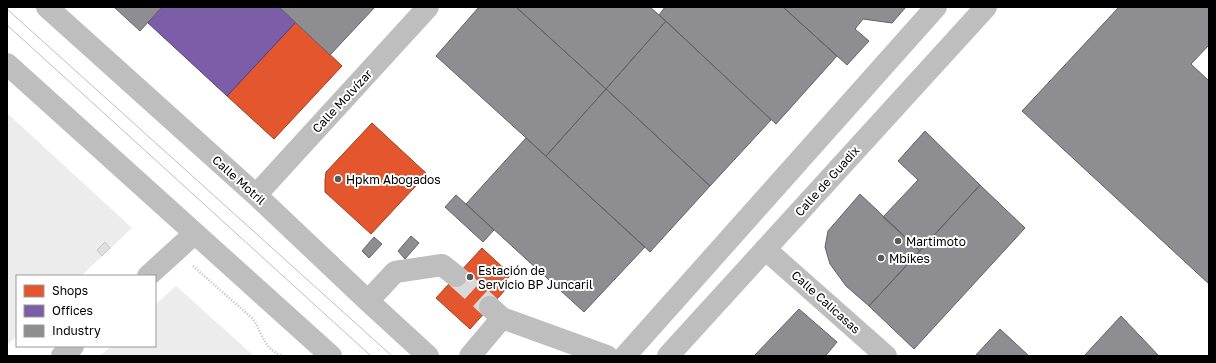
<svg xmlns="http://www.w3.org/2000/svg" width="1216" height="363" viewBox="0 0 1216 363" font-family="'Golos Text',sans-serif">
  <rect width="100%" height="100%" fill="#fff"/>
  <path fill="#ececec" d="M7 113 132 228 81 276H17V336L7 345Z
    M176 286 254 356H100L111 346H155V305Z"/>
  <path fill="#e4572e" stroke="#a03d20" d="M296 22 342 66 274 139 227 96Z
    M372 123 427 174 371 234 325 192V180L326 172Z
    M482 248 511 275 501 285 506 289 470 329 436 298Z"/>
  <path fill="#7b5ea7" stroke="#564275" d="M162 7H279L296 22 227 96 147 22Z"/>
  <path fill="#8d8d92" stroke="#636366" d="M114 7H162L140 31Z
    M279 7H375L330 55Z
    M479 7H516L606 89 546 156 436 56Z
    M516 7H650L666 21 606 89Z
    M665 7H783L837 56 776 124 659 15Z
    M783 7H906L892 23 863 19 855 29 869 41 847 65Z
    M1119 7H1209V45L1191 64 1209 81V284L1022 111Z
    M666 21 771 120 710 186 606 89Z
    M606 89 710 186 650 252 546 156Z
    M925 131 980 185 920 251 883 217 918 180 898 161Z
    M526 138 645 247 584 312 466 204Z
    M980 185 1025 228 914 349 869 306Z
    M860 194 920 251 869 306 846 286 830 264 825 247 828 231Z
    M456 195 494 230 483 242 445 207Z
    M411 236 419 243 405 259 398 251Z
    M374 237 382 244 369 258 362 251Z
    M799 309 837 342 827 354 825 356H754Z
    M1121 316 1159 356H1084Z
    M1000 329 1029 356H975Z"/>
  <path fill="#dfdfdf" stroke="#c7c7c7" d="M105 242 110 248 102 256 97 250Z"/>
  <g fill="none" stroke-linecap="round" stroke-linejoin="round">
    <path stroke="#d9d9d9" stroke-width="22" stroke-dasharray="22 11" stroke-linecap="butt" d="M456 276 490 307"/>
    <path stroke="#b9b9b9" stroke-width="2.5" stroke-dasharray="1 2" stroke-linecap="butt" d="M193 266 253 319C263 334 263 348 282 356"/>
    <path stroke="#bebebe" stroke-width="22" d="M47 7 256 195 368 301 428 356
      M7 64 331 356
      M256 195 428 7
      M765 249 886 356
      M148 276 194 234
      M368 301 395 272 442 265 456 276
      M490 307 502 318 607 356
      M62 356 73 346
      M470 356 502 318
      M625 356 936 7
      M668 356 986 7"/>
    <path stroke="#bebebe" stroke-width="1" d="M7 9 392 356
      M7 25 371 356"/>
  </g>
  <g fill="#595959" stroke="#fff" stroke-width="1.5">
    <circle cx="338" cy="179" r="4"/>
    <circle cx="898" cy="241" r="4"/>
    <circle cx="881" cy="258" r="4"/>
    <circle cx="470" cy="277" r="4"/>
  </g>
  <g text-anchor="middle" dominant-baseline="central" stroke-width="4" stroke-linejoin="round" paint-order="stroke">
    <g font-size="12" fill="#000" stroke="#fff">
      <text transform="translate(342 101) rotate(-47)">Calle Molvízar</text>
      <text transform="translate(239 180) rotate(42)">Calle Motril</text>
      <text transform="translate(827 181) rotate(-48)">Calle de Guadix</text>
      <text transform="translate(826 302) rotate(42)">Calle Calicasas</text>
    </g>
    <g font-size="12" fill="#000" stroke="#fff" text-anchor="start">
      <text x="346" y="179">Hpkm Abogados</text>
      <text x="906" y="241">Martimoto</text>
      <text x="889" y="258">Mbikes</text>
      <text x="478" y="270">Estación de<tspan x="478" dy="14">Servicio BP Juncaril</tspan></text>
    </g>
  </g>
  <rect width="1216" height="363" fill="none" stroke="#000000" stroke-width="16"/>
  <rect x="16" y="275" width="140" height="72" fill="#ffffff" stroke="#999999"/>
  <rect x="24" y="285" width="20" height="12" fill="#e4572e" stroke="#999999"/>
  <text x="52" y="295" font-size="12" fill="#000000">Shops</text>
  <rect x="24" y="305" width="20" height="12" fill="#7b5ea7" stroke="#999999"/>
  <text x="52" y="315" font-size="12" fill="#000000">Offices</text>
  <rect x="24" y="325" width="20" height="12" fill="#8d8d92" stroke="#999999"/>
  <text x="52" y="335" font-size="12" fill="#000000">Industry</text>
</svg>
